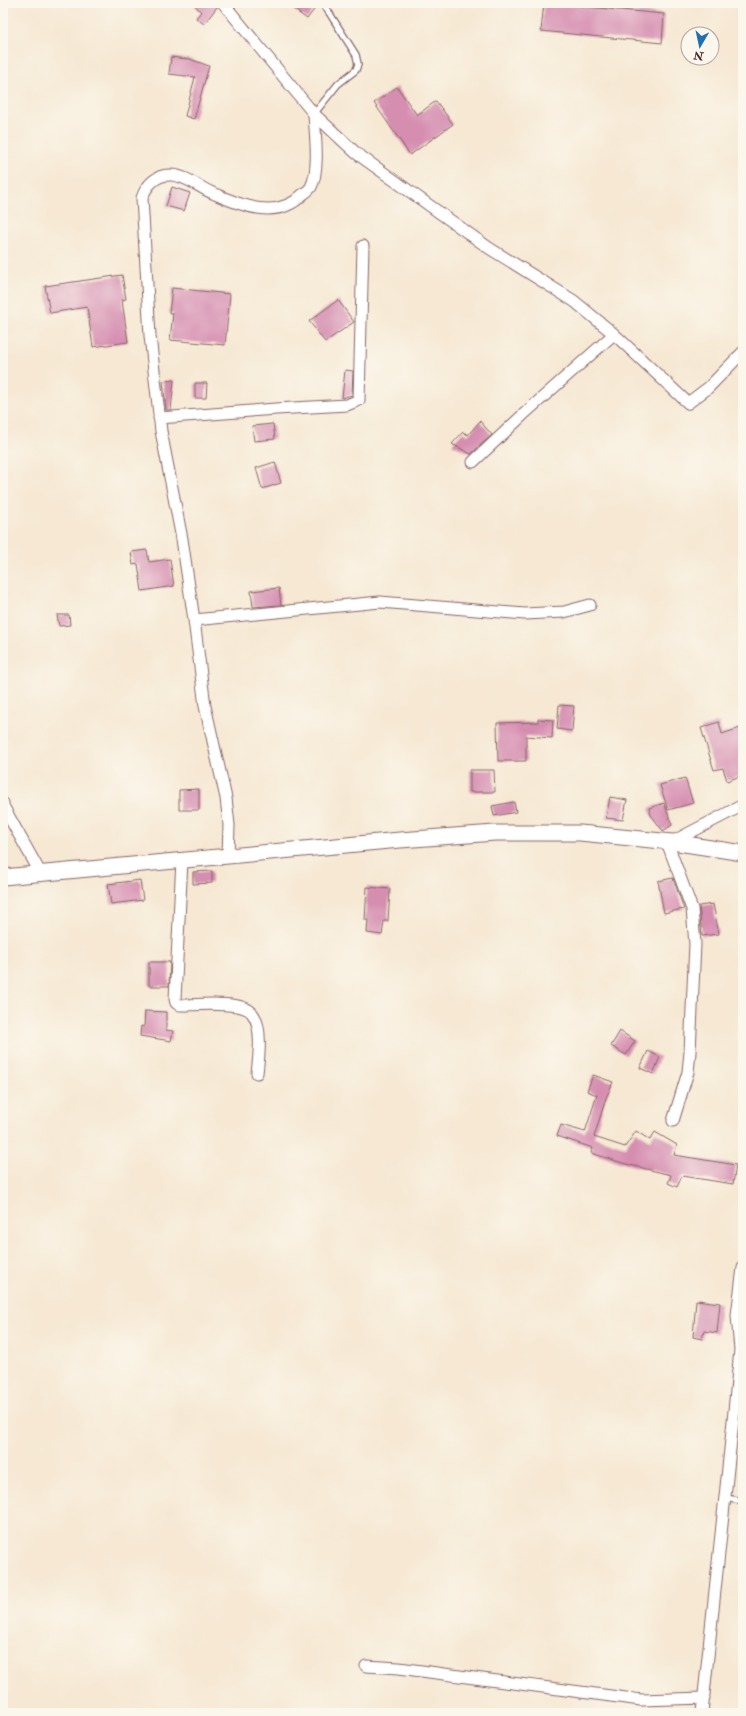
<svg xmlns="http://www.w3.org/2000/svg" width="746" height="1716" viewBox="0 0 746 1716" font-family="'IM FELL Double Pica',serif">
  <rect width="100%" height="100%" fill="#fbf7ec"/>
  <filter id="ink" filterUnits="userSpaceOnUse"><feTurbulence type="fractalNoise" baseFrequency=".025" numOctaves="2"/><feDisplacementMap in="SourceGraphic" scale="8" xChannelSelector="R" yChannelSelector="G"/><feConvolveMatrix kernelMatrix="1 2 1 2 8 2 1 2 1" color-interpolation-filters="sRGB"/></filter>
  <filter id="wash" filterUnits="userSpaceOnUse"><feTurbulence type="fractalNoise" baseFrequency=".012" numOctaves="4" result="noise"/><feDisplacementMap in="SourceGraphic" scale="16" xChannelSelector="R" yChannelSelector="G"/><feGaussianBlur stdDeviation="0.9" result="paint"/><feColorMatrix in="noise" values="0 0 0 0 0 0 0 0 0 0 0 0 0 0 0 0 0 1.4 0 .05"/><feComposite in="paint" operator="in"/></filter>
  <g filter="url(#wash)">
    <rect width="100%" height="100%" fill="#f6e8d3"/>
    <g id="blocks">
      <path fill="#d58db0" d="M193 3H216L217 7 204 24 196 18 201 12Z
        M285 3H319L307 19Z
        M544 3 664 14 662 43 541 31Z
        M171 57 187 59V58L209 66 194 119 185 116 195 77 169 74Z
        M397 87 417 115 436 101 453 124 410 155 374 103Z
        M172 187 190 193 184 211 166 206Z
        M122 275 126 299 122 300 128 342 93 347 87 307 50 313 45 286Z
        M172 288 230 294 225 345 170 340 173 313H169Z
        M338 300 354 322 325 342 309 321Z
        M345 370 353 371 352 395 342 398Z
        M174 380 171 410H166L163 381Z
        M195 383H207L206 398H195Z
        M480 421 492 435 471 454 452 444 463 432 468 435Z
        M273 424 275 439 254 441 252 426Z
        M275 462 281 483 262 489 256 468Z
        M147 550 149 562 170 559 174 586 142 591 138 564 133 565 131 552Z
        M279 588 281 605 253 607 251 591Z
        M57 615H69L70 625 59 626Z
        M559 705 574 706 572 731 557 729Z
        M538 719 553 720 552 738 526 736V761H498L497 723 538 722Z
        M719 722 722 734 743 727V775L727 781 723 768 714 770 701 728Z
        M470 770H494L495 792H470Z
        M685 778 693 803 668 810 660 785Z
        M199 789V810H179V790Z
        M610 797 627 800 623 820 606 818Z
        M514 802 516 812 494 816 492 806Z
        M664 803 672 825 663 831 651 815 649 808Z
        M212 871V883L193 884V872Z
        M673 878 684 909 664 913 658 881Z
        M140 880 143 900 111 904 108 884Z
        M367 887 390 889 388 921H384L382 935 367 933 368 920H365Z
        M713 904 719 934 702 936 699 906Z
        M149 962H170L169 986H149Z
        M145 1011 166 1012V1030L173 1031 171 1041 140 1036 141 1026 144 1027Z
        M620 1031 635 1041 626 1055 611 1046Z
        M648 1051 660 1057 653 1074 640 1068Z
        M593 1075 613 1082 606 1098 594 1137 625 1147 636 1131 650 1140 655 1132 677 1145 674 1155 736 1165 733 1184 682 1176 677 1187 668 1183 671 1175 626 1164 591 1153 593 1148 557 1136 561 1125 585 1132 597 1095 587 1091Z
        M696 1300 720 1303 717 1333 704 1331 702 1339 693 1337Z"/>
    </g>
  </g>
  <g filter="url(#ink)">
    <use href="#blocks" fill-opacity="0" stroke="#866566" stroke-width="1"/>
    <g fill="none" stroke-linecap="round" stroke-linejoin="round">
      <defs>
        <path id="service" d="M314 114 338 84 356 70 358 64 356 55 323 3
          M725 1498 743 1501"/>
        <path id="minor" d="M223 3 314 114 356 153 489 248 574 301 614 334 688 403 708 388 743 352
          M159 418 276 409 347 405 359 400 363 246
          M473 462 524 414 614 334
          M194 620 380 602 525 614 564 612 590 605
          M3 803V806L41 874
          M667 842 692 909 695 944 690 1052 688 1072 673 1121
          M672 842 743 805
          M228 856 229 825 226 798 205 706 194 620 182 539 161 431 150 336 142 198C146 186 156 174 171 175 186 175 201 189 215 194 242 206 278 220 302 195 305 193 309 190 311 187 320 170 315 133 314 114
          M182 860 175 999 176 1003 180 1005C196 1005 242 1000 252 1013 263 1026 259 1057 257 1073
          M366 1666 399 1668 641 1700 704 1698
          M702 1713 733 1421 740 1350 737 1315 743 1268"/>
        <path id="secondary" d="M3 877 400 840 495 833H580L672 842 743 853"/>
      </defs>
      <use href="#service" stroke="#866566" stroke-width="8"/>
      <use href="#minor" stroke="#866566" stroke-width="13"/>
      <use href="#secondary" stroke="#866566" stroke-width="17"/>
      <use href="#service" stroke="#fff" stroke-width="5.5"/>
      <use href="#minor" stroke="#fff" stroke-width="11"/>
      <use href="#secondary" stroke="#fff" stroke-width="15"/>
    </g>
  </g>
  <rect width="746" height="1716" fill="none" stroke="#fbf7ec" stroke-width="16"/>
  <g transform="translate(700 46) rotate(189)"><circle r="19" fill="#fbf7ec" stroke="#b4a19f"/>
  <path d="M0-3L7 15L0 10L-7 15Z" fill="#1f6fb2"/>
  <text y="-6" font-size="11" font-weight="bold" text-anchor="middle" fill="#4a1f2b">N</text>
  </g>
</svg>
